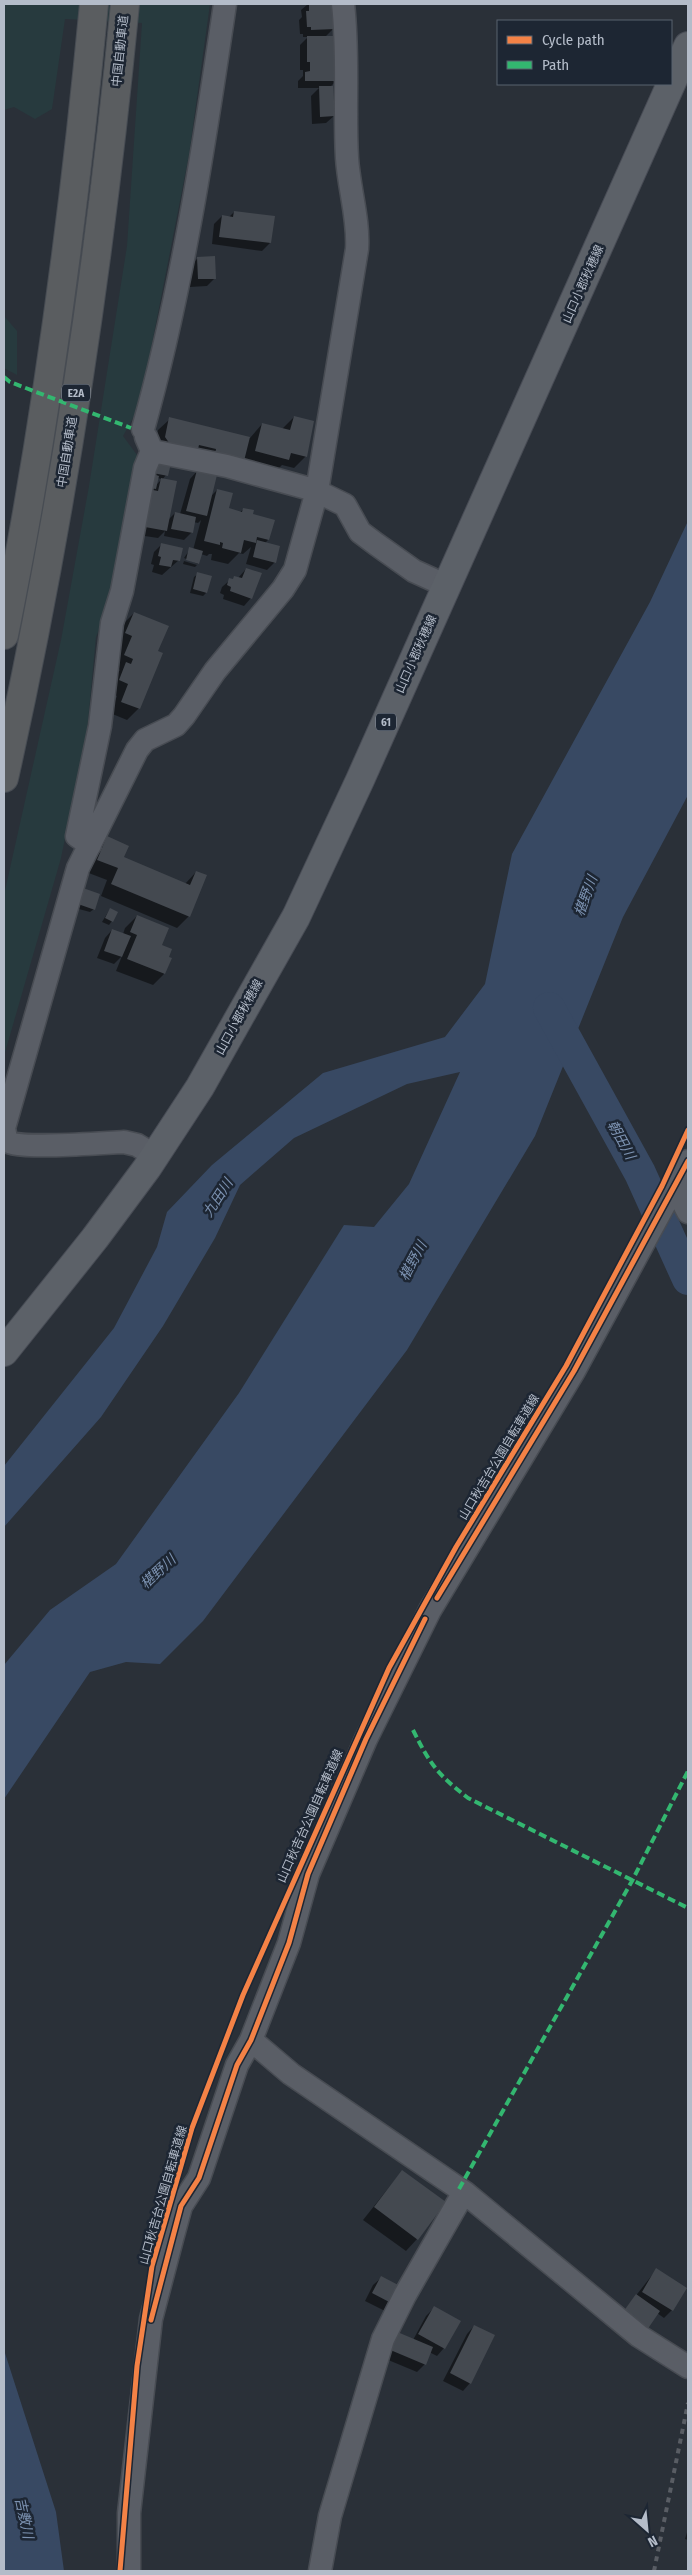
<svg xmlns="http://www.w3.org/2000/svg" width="692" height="2575" viewBox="0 0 692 2575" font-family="'Fira Sans Condensed','Noto Sans JP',sans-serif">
  <rect width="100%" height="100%" fill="#2a3038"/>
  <path fill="#273a3e" d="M4 4H210L189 155 140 405 123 436 137 455 114 594 96 637 87 732 61 858 4 1056V895L61 640 89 486 127 246 142 23 65 19 52 109 35 119 14 107 4 110Z
    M4 316 17 331V375L4 368Z"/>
  <path fill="#384963" d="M688 521V795L623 917 535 1136 407 1350 203 1621 160 1664 126 1662 90 1672 4 1799V1665L50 1610 116 1564 239 1393 344 1225 374 1227 409 1184 460 1072 407 1084 294 1138 240 1185 215 1238 163 1326 101 1417 4 1527V1466L114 1328 157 1247 167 1212 212 1165 323 1073 445 1037 485 984 512 854 650 602Z
    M4 2350 56 2512 64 2571H4Z"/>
  <path fill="#0007" fill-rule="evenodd" d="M308 4H332L334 28 325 37 337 80 330 87 334 116 326 123 312 124 311 96 319 88H298V81L303 76V70H300V45L308 37H303V34H300L299 20 302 17 301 10Z
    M234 212 270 243 262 251 212 244 214 224 222 216 229 217Z
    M198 258 215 278 207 286 190 287V266Z
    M294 417 306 456 294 468 282 465 276 471 244 463 245 458 231 472 154 449 158 430 170 419 250 438 262 424 282 429Z
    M153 465 166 475 162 480 167 521 175 513 180 514 190 479 197 471 210 497 217 490 228 509 240 512 244 509 251 515 268 540 265 543 275 562 267 570 246 564 251 547 243 554 239 553 228 564 211 560 212 554H209L207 556 201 554 198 564 184 558 190 549 193 550 201 520 198 523 194 522 192 532 184 540 164 536 165 531 158 538 138 535 145 499 152 493 147 492ZM157 478 162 479 156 485Z
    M162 544 179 560 162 575 152 572 154 565 151 564 154 552Z
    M184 561 197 565 195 567 183 564Z
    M246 569 251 598 244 606 223 599 224 595 220 593 222 587 230 580 238 578Z
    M198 574 206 593 203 596 190 593 194 577Z
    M134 613 157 652 139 708 127 720 110 713 117 696 108 692 115 675 120 670 113 667 121 648 114 645 122 625Z
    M107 838 123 858 185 884 196 872 189 916 177 928 101 896 107 880 86 872 96 850Z
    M80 893 94 909 90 912 75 908Z
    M110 909 112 921 109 925 102 922Z
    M137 916 161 946 164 974 153 985 116 971 122 956 114 964 97 958 105 938 112 930 123 934 125 928Z
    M402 2171 417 2239 406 2251 363 2220Z
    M656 2270 672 2310 664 2318 657 2313 616 2321Z
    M381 2278 392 2303 385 2311 365 2301 373 2285Z
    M434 2308 444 2348 437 2356 429 2352 425 2364 417 2372 381 2357 387 2340H413L426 2316Z
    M474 2326 470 2383 463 2391 443 2381 467 2334Z
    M688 2529V2540L685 2539Z"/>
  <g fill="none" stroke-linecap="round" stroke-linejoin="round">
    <path stroke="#384963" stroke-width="32" d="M549 1008 640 1173 688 1279"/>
  </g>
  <path fill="#444950" d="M309 4H334L335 29 311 30V27H307L306 11H309Z
    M307 36H338V81H305V72L310 71V62H307Z
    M319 86H333L335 116 320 117Z
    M234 211 275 216 271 243 219 237 222 215 233 217Z
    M215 256 216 279H198L197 257Z
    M294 416 314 421 307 457 291 453 289 460 255 451 262 423 290 430Z
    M169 417 250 437 244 461 215 454 216 449 199 445 197 453 172 447 165 437Z
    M157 460 171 463 168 476 153 473Z
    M197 470 217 475 207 516 186 511Z
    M153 474 159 476 156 489 150 488Z
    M161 478 177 481 167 531 145 527 153 490 158 491Z
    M217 489 233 493 229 508 242 512 243 508 254 510 253 514 275 520 269 540 257 537 256 543 244 540 241 553 222 548 223 543 220 542V545L204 541Z
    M175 512 196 517 193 533 171 529Z
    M257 540 280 546 276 563 253 557Z
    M161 543 183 548 180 561 173 560 171 567 159 565 161 557 158 556Z
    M189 547 203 551 199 564 186 560Z
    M246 568 262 573 252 599 230 591 231 587 227 585 229 578 233 579 234 576 242 578Z
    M197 572 212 576 207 593 193 589Z
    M134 612 169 626 158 651 163 653 140 709 121 702 128 684 119 680 126 662 131 664 133 659 124 655 132 636 125 633Z
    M107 836 129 846 124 857 190 885 196 871 207 875 190 917 111 884 118 868 97 860Z
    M83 888 100 894 95 910 78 904Z
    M110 908 118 912 113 922 105 918Z
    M137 915 169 928 162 945 172 949 169 957 172 958 165 974 127 959 137 935 130 932Z
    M112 929 131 936 122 957 104 951Z
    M402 2170 446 2202 418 2240 374 2207Z
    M656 2268 687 2288 673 2311 642 2292Z
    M381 2276 402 2287 393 2304 372 2293Z
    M636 2294 660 2311 647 2330 623 2312Z
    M434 2306 461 2321 445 2349 418 2334Z
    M474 2325 495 2335 471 2384 450 2373Z
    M395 2331 433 2347 426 2365 388 2349Z"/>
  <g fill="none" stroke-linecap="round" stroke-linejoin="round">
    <defs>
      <path id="minor" d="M143 429C182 290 204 146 225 4
        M146 437 152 451 227 466 314 490 345 505 360 532 376 544 414 571 447 586
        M90 845 77 836 100 726 112 623 122 591 145 468 152 451
        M155 1156 137 1145 124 1142C106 1143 19 1149 9 1142 5 1139 5 1132 4 1128L78 868 137 750 145 740 176 725 184 716 215 671 283 589 295 570 317 491 357 249C359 219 349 189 347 158 344 107 349 55 343 4
        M674 1185 688 1212
        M251 2040 291 2074 464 2192 639 2336 688 2367
        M129 2571V2513L151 2319 172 2239 181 2206 199 2178 237 2065 251 2040 289 1943 308 1874 366 1739 430 1610 574 1371 688 1161
        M320 2571 330 2516 383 2339 405 2295 464 2192"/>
      <path id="major" d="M4 1352 95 1238 147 1168 200 1087 296 917 360 780 688 46"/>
      <path id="highway" d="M4 635C46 427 74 215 94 4
        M4 778C61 523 100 264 125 4"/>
    </defs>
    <use href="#minor" stroke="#484c53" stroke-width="25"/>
    <use href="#major" stroke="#484c55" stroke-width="30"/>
    <use href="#highway" stroke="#474c53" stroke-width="30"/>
    <use href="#minor" stroke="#5a5e66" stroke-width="22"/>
    <use href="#major" stroke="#5c6168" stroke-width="28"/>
    <use href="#highway" stroke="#5a5d60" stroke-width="28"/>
    <path stroke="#595d64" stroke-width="4" stroke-dasharray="5 5" stroke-linecap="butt" d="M654 2571 688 2403"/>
    <path stroke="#33b770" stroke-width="4" stroke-dasharray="8 4" stroke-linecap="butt" d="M4 377 10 382 131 428
      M413 1730C430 1764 437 1774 468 1798L688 1908
      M459 2189 632 1881 688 1771"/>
    <defs>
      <path id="cycleway" d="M437 1598 574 1371 688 1161
        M151 2320 181 2206 199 2178 237 2065 251 2040 289 1943 308 1874 366 1739 425 1619
        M120 2571 137 2366 152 2266 192 2128 243 1995 389 1668 456 1547 566 1366 662 1186 688 1130"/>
    </defs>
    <use href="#cycleway" stroke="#1d2633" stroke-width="8"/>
    <use href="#cycleway" stroke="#f48246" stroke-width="5"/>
  </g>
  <g text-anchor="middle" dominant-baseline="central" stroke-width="5" stroke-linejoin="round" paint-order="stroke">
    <g fill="#1d2633" stroke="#878f9c" stroke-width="1">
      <rect x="62" y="384.5" width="28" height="17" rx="4"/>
      <rect x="376" y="713.5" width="20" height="17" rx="4"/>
    </g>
    <g font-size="11" font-weight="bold" fill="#b4bcc9">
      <text x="76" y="393">E2A</text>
      <text x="386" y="722">61</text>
    </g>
    <g font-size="12" fill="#b4bcc9" stroke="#1d2633">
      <text transform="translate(120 51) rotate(-84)">中国自動車道</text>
      <text transform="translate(583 284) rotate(-66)">山口小郡秋穂線</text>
      <text transform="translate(67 452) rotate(-81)">中国自動車道</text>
      <text transform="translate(416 654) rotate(-66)">山口小郡秋穂線</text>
      <text transform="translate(239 1017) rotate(-61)">山口小郡秋穂線</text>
      <text transform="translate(499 1457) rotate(-59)">山口秋吉台公園自転車道線</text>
      <text transform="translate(310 1816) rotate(-66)">山口秋吉台公園自転車道線</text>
      <text transform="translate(163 2195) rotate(-74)">山口秋吉台公園自転車道線</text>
    </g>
    <g font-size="14" font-style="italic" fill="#7c92b1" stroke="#1d2633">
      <text transform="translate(586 896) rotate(-70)">椹野川</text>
      <text transform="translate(621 1140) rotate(61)">朝田川</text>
      <text transform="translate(218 1198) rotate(-57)">九田川</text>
      <text transform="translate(413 1261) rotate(-62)">椹野川</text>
      <text transform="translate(158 1572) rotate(-43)">椹野川</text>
      <text transform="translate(24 2518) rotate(78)">吉敷川</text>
    </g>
  </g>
  <rect width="692" height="2575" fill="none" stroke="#b4bcc9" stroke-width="10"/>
  <rect x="497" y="20" width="175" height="65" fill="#1d2633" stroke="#59626f"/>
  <rect x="507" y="36" width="25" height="8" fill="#f48246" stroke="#59626f"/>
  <text x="542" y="45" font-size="15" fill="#b4bcc9">Cycle path</text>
  <rect x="507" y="61" width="25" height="8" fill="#33b770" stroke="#59626f"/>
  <text x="542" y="70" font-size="15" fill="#b4bcc9">Path</text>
  <g transform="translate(647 2530) rotate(153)" stroke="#1d2633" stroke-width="4" paint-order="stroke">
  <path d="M0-4L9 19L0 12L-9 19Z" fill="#b4bcc9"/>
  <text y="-8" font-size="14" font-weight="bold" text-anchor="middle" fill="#b4bcc9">N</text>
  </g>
</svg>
